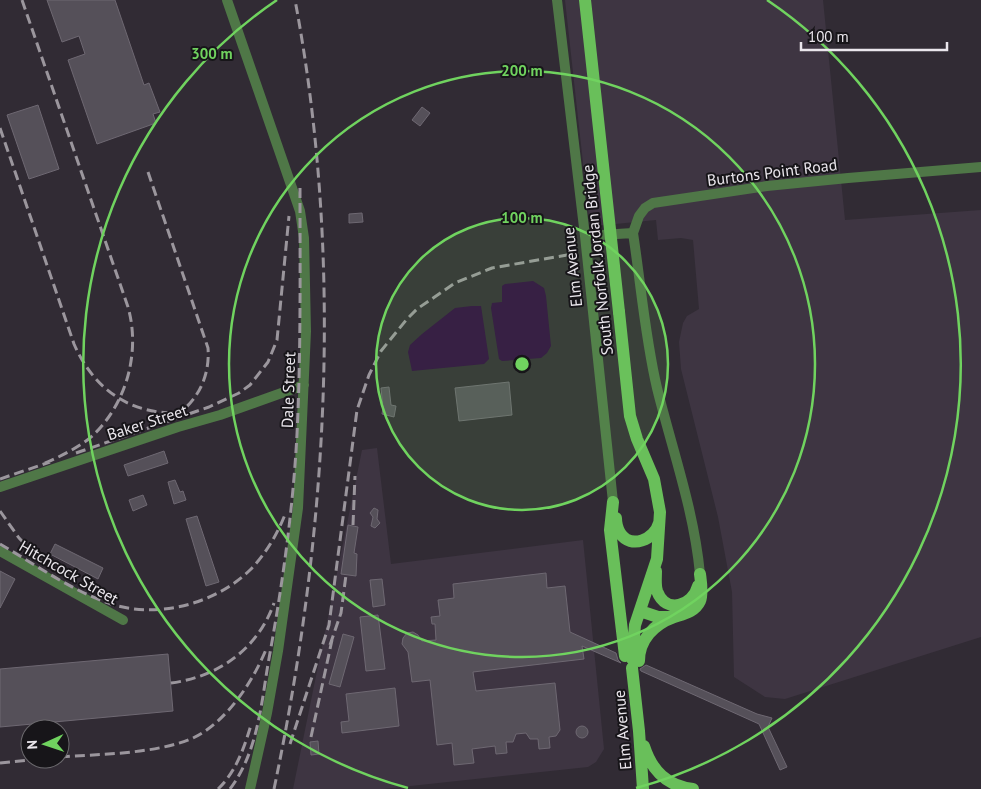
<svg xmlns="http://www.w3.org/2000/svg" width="981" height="789" viewBox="0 0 981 789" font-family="'PT Sans',sans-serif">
  <rect width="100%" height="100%" fill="#312b34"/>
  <path fill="#3e3542" d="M565 0H823L845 220 981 210V637L785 699 765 697 734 677 732 592 718 517 681 369 679 342 683 323 687 316 699 309 693 240 681 238 658 240 656 220 595 226 589 217Z
    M377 448 391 564 583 540 604 749 596 762 588 767 383 789H293L362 450Z"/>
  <path fill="#2f0740" d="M533 281 544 288 546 296 551 346 547 353 541 358 502 361 499 359 491 308 492 303 502 302V286L505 284Z
    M472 306H481L489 359 484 364 412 371 408 352 410 345 422 334 455 308Z"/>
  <path fill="#555059" stroke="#6e6872" d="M47 0H115L144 85 149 83 160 112 153 114 156 123 97 144 68 60 85 54 79 36 62 42Z
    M38 105 59 169 29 179 7 115Z
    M422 107 430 113 420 126 412 120Z
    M362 213 363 222 349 223V214Z
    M509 382 512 415 459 421 455 388Z
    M389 387 391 405 396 406 394 417 382 414 383 408 381 388Z
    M164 451 168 463 128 476 124 465Z
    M175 480 180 492 183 491 186 500 174 504 168 482Z
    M143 495 147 505 133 511 129 500Z
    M374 508 378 510 377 519 380 523 375 528 371 526 373 517 370 513Z
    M197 516 219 582 206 586 186 519Z
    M348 525 358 527 354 553 357 554 356 576 341 574Z
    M55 544 103 568 98 579 50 554Z
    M0 571 15 579 0 608Z
    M546 573 547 588 565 586 570 632 616 653 618 660 621 663 582 646 584 659 473 672 476 691 555 683 560 730 556 736 549 737 550 748 539 749 538 739H530L526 733 516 734 513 742H506L507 753 496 754 495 746 472 749 474 763 454 765 452 743 437 745 430 680 412 682 408 652 402 644 403 638 407 633 413 632 418 635 422 641 436 640 435 624H432L431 617 440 616 438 600 454 598 453 584Z
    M382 579 385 605 373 607 370 580Z
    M378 615 385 669 366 671 360 617Z
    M343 634 354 637 340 687 329 684Z
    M168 654 173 711 0 727V669Z
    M646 665 757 714 772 718 768 727 787 767 780 770 759 724 641 671 640 669Z
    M395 688 399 726 342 733 341 722 349 721 346 694Z
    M576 732a6 6 0 1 1 12 0a6 6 0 1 1-12 0Z
    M318 741 319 754 311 755 310 742Z"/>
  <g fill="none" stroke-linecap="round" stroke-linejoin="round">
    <path stroke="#4f7747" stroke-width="10" d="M227 0 300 211 304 238 306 331 298 508 278 651 267 713 250 789
      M557 0 585 236 613 502
      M633 233C641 285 645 337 657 388 672 449 694 510 700 574
      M585 236 633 233 639 216 645 208 653 203 767 186 848 178 981 167
      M0 487 178 427 220 415 304 385
      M0 551 123 620"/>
    <path stroke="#69bf5a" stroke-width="12" d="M619 312 630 416 637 439 654 479 660 512 657 559 635 625 632 659
      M613 502 610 530 625 656
      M616 518C616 523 617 528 620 533 631 550 655 539 659 523
      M656 571C656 578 655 585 657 591 666 615 693 606 698 586
      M640 611 658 617H671
      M639 661C639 640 654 624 674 617 683 614 695 612 700 601 703 593 701 582 700 574
      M632 668 639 731 643 789
      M644 746C652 771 667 786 693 789"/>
    <path stroke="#9b969d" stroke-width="3" stroke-dasharray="10 5" stroke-linecap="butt" d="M22 0 128 307C141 353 126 406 90 438 76 449 59 457 43 464
      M0 128 74 344C94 390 131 415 181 413
      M148 172 208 348C210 375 199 399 177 415
      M76 453 209 407 239 393 250 385 268 362 277 340 289 216
      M0 479 50 462
      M0 511 19 538 46 566
      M353 525 355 476
      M0 544C36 565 72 591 111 604 158 619 215 604 250 570 266 554 278 533 286 512
      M330 645 341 613 346 575
      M171 683C218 677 258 649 274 603
      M311 737 332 640
      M290 744 329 625 357 410 369 375 381 351 407 319 417 309 455 283 492 268 567 255
      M60 757C101 754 156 754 193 738 227 722 254 680 267 647
      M0 763 41 759
      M218 789C236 772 244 748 251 725
      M230 789C257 753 261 707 268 664 282 588 293 511 297 434 301 352 300 270 300 188
      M274 789C328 532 344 260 295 0"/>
    <path stroke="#69bf5a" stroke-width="12" d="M585 0 619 312"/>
  </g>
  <circle cx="522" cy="364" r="146" fill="#70d35f" fill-opacity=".12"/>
  <g fill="none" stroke="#70d35f" stroke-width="2.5">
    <circle cx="522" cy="364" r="146"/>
    <circle cx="522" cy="364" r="293"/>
    <path d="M408 788A439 439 0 0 1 277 0M767 0A439 439 0 0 1 636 788"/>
  </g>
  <g text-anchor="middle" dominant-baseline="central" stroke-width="4" stroke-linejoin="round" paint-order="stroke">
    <g font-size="16" fill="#eae6ec" stroke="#171519">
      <text transform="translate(772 172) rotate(-7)">Burtons Point Road</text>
      <text transform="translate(597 260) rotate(-96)">South Norfolk Jordan Bridge</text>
      <text transform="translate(572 267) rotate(-96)">Elm Avenue</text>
      <text transform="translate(288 390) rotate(-88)">Dale Street</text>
      <text transform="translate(147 422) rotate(-18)">Baker Street</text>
      <text transform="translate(69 572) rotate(30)">Hitchcock Street</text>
      <text transform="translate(622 730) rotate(-95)">Elm Avenue</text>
    </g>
  </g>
  <circle cx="522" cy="364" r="8" fill="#70d35f" stroke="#171519" stroke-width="2.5"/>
  <g font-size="15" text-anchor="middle" font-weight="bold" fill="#70d35f" stroke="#171519" stroke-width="4" stroke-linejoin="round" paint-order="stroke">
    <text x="212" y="59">300 m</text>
    <text x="522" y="76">200 m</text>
    <text x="522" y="223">100 m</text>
  </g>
  <g transform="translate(45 744) rotate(267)"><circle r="24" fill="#171519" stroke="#6b696d"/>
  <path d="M0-4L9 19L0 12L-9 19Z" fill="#70d35f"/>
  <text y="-8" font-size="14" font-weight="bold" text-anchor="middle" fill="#eae6ec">N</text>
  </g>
  <path d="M801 42v8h146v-8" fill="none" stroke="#eae6ec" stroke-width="2.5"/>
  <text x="808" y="42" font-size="15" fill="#eae6ec" stroke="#171519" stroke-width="4" paint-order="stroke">100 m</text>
</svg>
